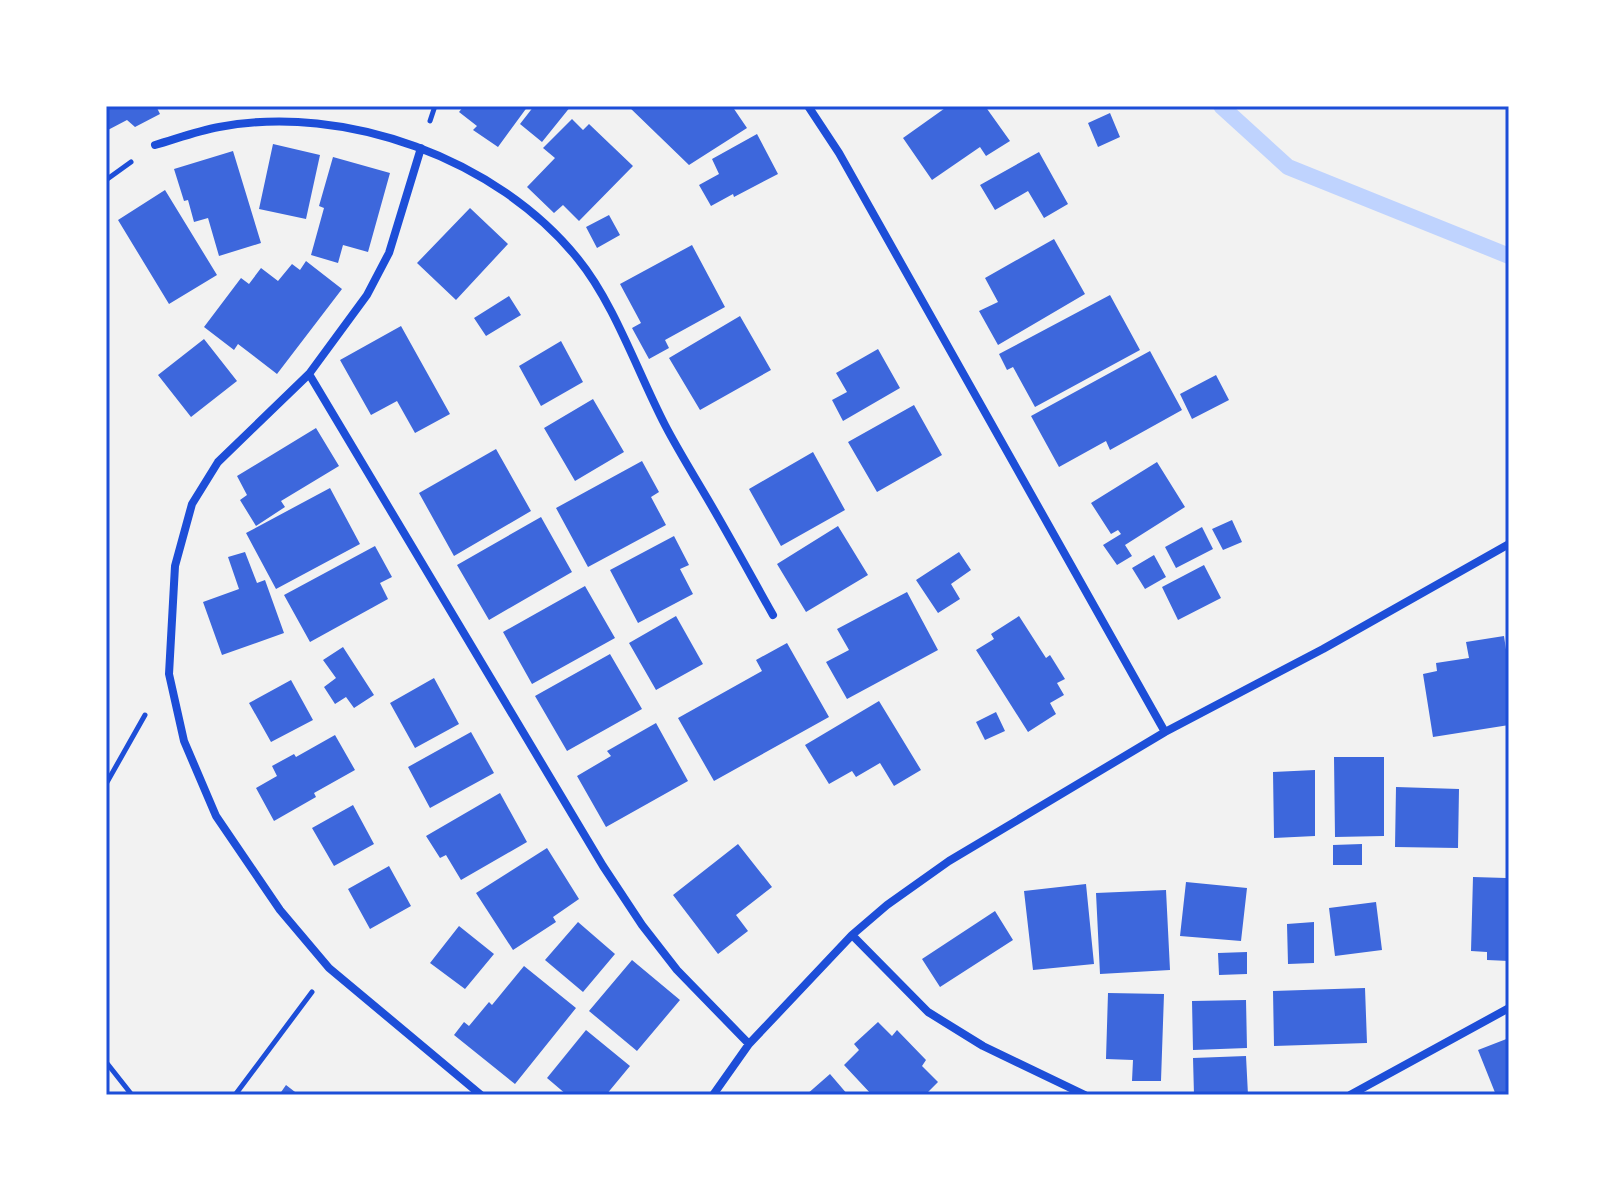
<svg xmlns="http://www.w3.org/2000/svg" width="1615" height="1201" viewBox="0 0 1615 1201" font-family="Helvetica,sans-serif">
  <rect width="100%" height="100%" fill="#f2f2f2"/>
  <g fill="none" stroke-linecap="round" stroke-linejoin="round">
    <path stroke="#bfd3fe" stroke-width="16" d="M1221 106 1288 167 1509 256"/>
  </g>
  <path fill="#3d67dc" d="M106 106H156L160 114 135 127 127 120 106 131Z
    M464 106H528L498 147 473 130 477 126 459 112Z
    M534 106H571L542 142 520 124Z
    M628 106H732L747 128 689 165Z
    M948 106H985L1010 141 986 156 980 147 932 180 903 138Z
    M1110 113 1120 137 1098 147 1088 123Z
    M572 119 583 130 589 124 633 166 579 221 563 205 554 213 527 187 555 158 543 148Z
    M757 134 778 174 734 197 733 194 711 206 699 185 719 174 712 159Z
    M273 144 320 155 306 219 259 209Z
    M233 151 261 243 219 256 208 218 194 222 188 200 184 201 174 169Z
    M1039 152 1068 204 1044 218 1028 191 995 210 980 185Z
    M333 157 390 173 368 252 343 245 338 263 311 255 324 208 319 206Z
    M165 190 217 275 169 304 118 220Z
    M470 208 508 244 456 300 417 263Z
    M609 215 620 235 597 248 586 227Z
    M1054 239 1085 294 998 345 979 311 998 302 985 278Z
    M692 245 725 307 665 340 669 348 649 359 632 328 641 323 620 284Z
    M306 261 342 289 277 374 238 344 234 350 204 327 241 278 249 284 261 268 278 281 292 264 300 270Z
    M1110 295 1140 350 1035 407 1013 367 1007 370 999 354Z
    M509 296 521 315 486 336 474 318Z
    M740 316 771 370 700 410 669 358Z
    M401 326 450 414 415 433 397 401 371 415 340 360Z
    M204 339 237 381 191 417 158 375Z
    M561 341 583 382 541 406 519 366Z
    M878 349 900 388 843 421 832 400 847 392 836 373Z
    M1150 351 1182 410 1110 450 1106 441 1059 467 1031 416Z
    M1216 375 1229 400 1192 419 1180 394Z
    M593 399 624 452 575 481 544 428Z
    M914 405 942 455 877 492 848 442Z
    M316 428 339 466 281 501 285 507 256 526 240 500 247 495 237 476Z
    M496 449 531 511 454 556 419 493Z
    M813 452 845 510 781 546 749 489Z
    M642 461 659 492 651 497 666 525 588 567 556 508Z
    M1157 462 1185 507 1125 545 1132 556 1117 565 1103 545 1121 534 1118 530 1111 534 1091 503Z
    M330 488 360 544 276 589 246 533Z
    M541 517 572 572 489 620 457 565Z
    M1232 520 1242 542 1223 550 1212 529Z
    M838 526 868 575 806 612 777 564Z
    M1202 527 1213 549 1176 568 1165 547Z
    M674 536 689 565 680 569 693 594 638 623 610 570Z
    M375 546 392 577 380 583 388 599 310 642 284 595Z
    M245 552 257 583 265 580 284 633 222 655 203 602 239 589 228 557Z
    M959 552 971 570 951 584 960 599 938 613 916 580Z
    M1154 555 1166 577 1145 589 1132 568Z
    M1204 565 1221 598 1178 620 1162 587Z
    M585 586 615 638 532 684 503 632Z
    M907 592 938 650 847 699 826 662 849 650 837 629Z
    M676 616 703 664 656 690 629 643Z
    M1019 616 1046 658 1050 655 1065 679 1057 683 1064 695 1050 703 1056 714 1028 732 976 650 994 639 991 634Z
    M1504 636 1509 670V725L1433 737 1423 674 1437 671 1436 663 1469 658 1466 642Z
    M787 643 829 717 714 781 678 718 762 671 756 660Z
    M343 647 374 695 354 708 346 697 335 704 324 687 336 678 323 660Z
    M610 654 642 709 567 751 535 696Z
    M434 678 459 724 415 748 390 703Z
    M291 680 313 720 271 742 249 703Z
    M879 701 921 770 894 786 880 763 856 777 852 771 829 784 805 745Z
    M996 712 1005 731 985 740 976 722Z
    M656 723 688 781 606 827 577 776 611 756 607 751Z
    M471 732 494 773 430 808 408 767Z
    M335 735 355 770 314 793 316 797 274 821 256 788 277 776 272 766 294 754 296 757Z
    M1334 757H1384V836L1335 837Z
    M1315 770V836L1274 838 1273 772Z
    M1396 787 1459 789 1458 848 1395 847Z
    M500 793 527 842 461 880 446 855 440 858 426 836Z
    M353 805 374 844 334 866 312 828Z
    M738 844 772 887 736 915 748 931 718 954 673 895Z
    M1362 844V865H1333V845Z
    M547 848 579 899 553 917 556 922 513 950 476 893Z
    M389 866 411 906 370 929 348 889Z
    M1506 867H1509V961L1487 960V952L1471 951 1473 877 1506 878Z
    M1186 882 1247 888 1241 941 1180 936Z
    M1086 884 1094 964 1033 970 1024 891Z
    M1166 890 1170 970 1100 974 1096 893Z
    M1376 902 1382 950 1335 956 1329 908Z
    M995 911 1013 940 940 987 922 959Z
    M578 922 615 954 583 992 545 960Z
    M1314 922V963L1288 964 1287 924Z
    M459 926 494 954 465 989 430 963Z
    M1247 952V974L1219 975 1218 953Z
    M632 960 680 1000 637 1051 589 1011Z
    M524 966 576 1008 515 1084 454 1035 464 1022 469 1026 489 1002 492 1005Z
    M1365 988 1367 1043 1274 1046 1273 991Z
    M1108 993 1164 994 1161 1081H1132L1133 1060 1106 1059Z
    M1246 1000 1247 1048 1193 1050 1192 1001Z
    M878 1022 892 1036 897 1030 926 1060 922 1066 938 1082 925 1095H872L844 1065 859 1050 854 1044Z
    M586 1030 630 1066 606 1095H567L547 1078Z
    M1509 1038V1095H1496L1478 1050Z
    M1246 1056 1248 1095H1194L1193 1058Z
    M830 1074 848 1095H806Z
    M286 1085 299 1095H279Z"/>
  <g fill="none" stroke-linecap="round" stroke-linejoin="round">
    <path stroke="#1d4ed8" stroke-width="5" d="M430 121 435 106
      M106 180 131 162
      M106 784 145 715
      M106 1062 132 1095
      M235 1095 312 992"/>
    <path stroke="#1d4ed8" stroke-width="8" d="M808 106 839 153 1165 732
      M155 145C176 139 197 131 219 127 345 103 498 159 578 259 614 303 638 373 665 425 678 450 693 474 707 498 730 537 751 576 773 615
      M421 148 389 253 367 295 309 374 218 462 192 504 175 566 169 674 184 741 216 816 280 910 329 968 481 1095
      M309 374 603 866 642 925 677 970 749 1044
      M852 935 928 1012 983 1046 1085 1095
      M713 1095 749 1044 852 935 887 905 949 861 1165 732 1323 649 1509 544
      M1350 1095 1509 1008"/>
  </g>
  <rect width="1615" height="1201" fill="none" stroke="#ffffff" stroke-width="216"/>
  <rect x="108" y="108" width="1399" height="985" fill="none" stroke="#1d4ed8" stroke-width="3"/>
</svg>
